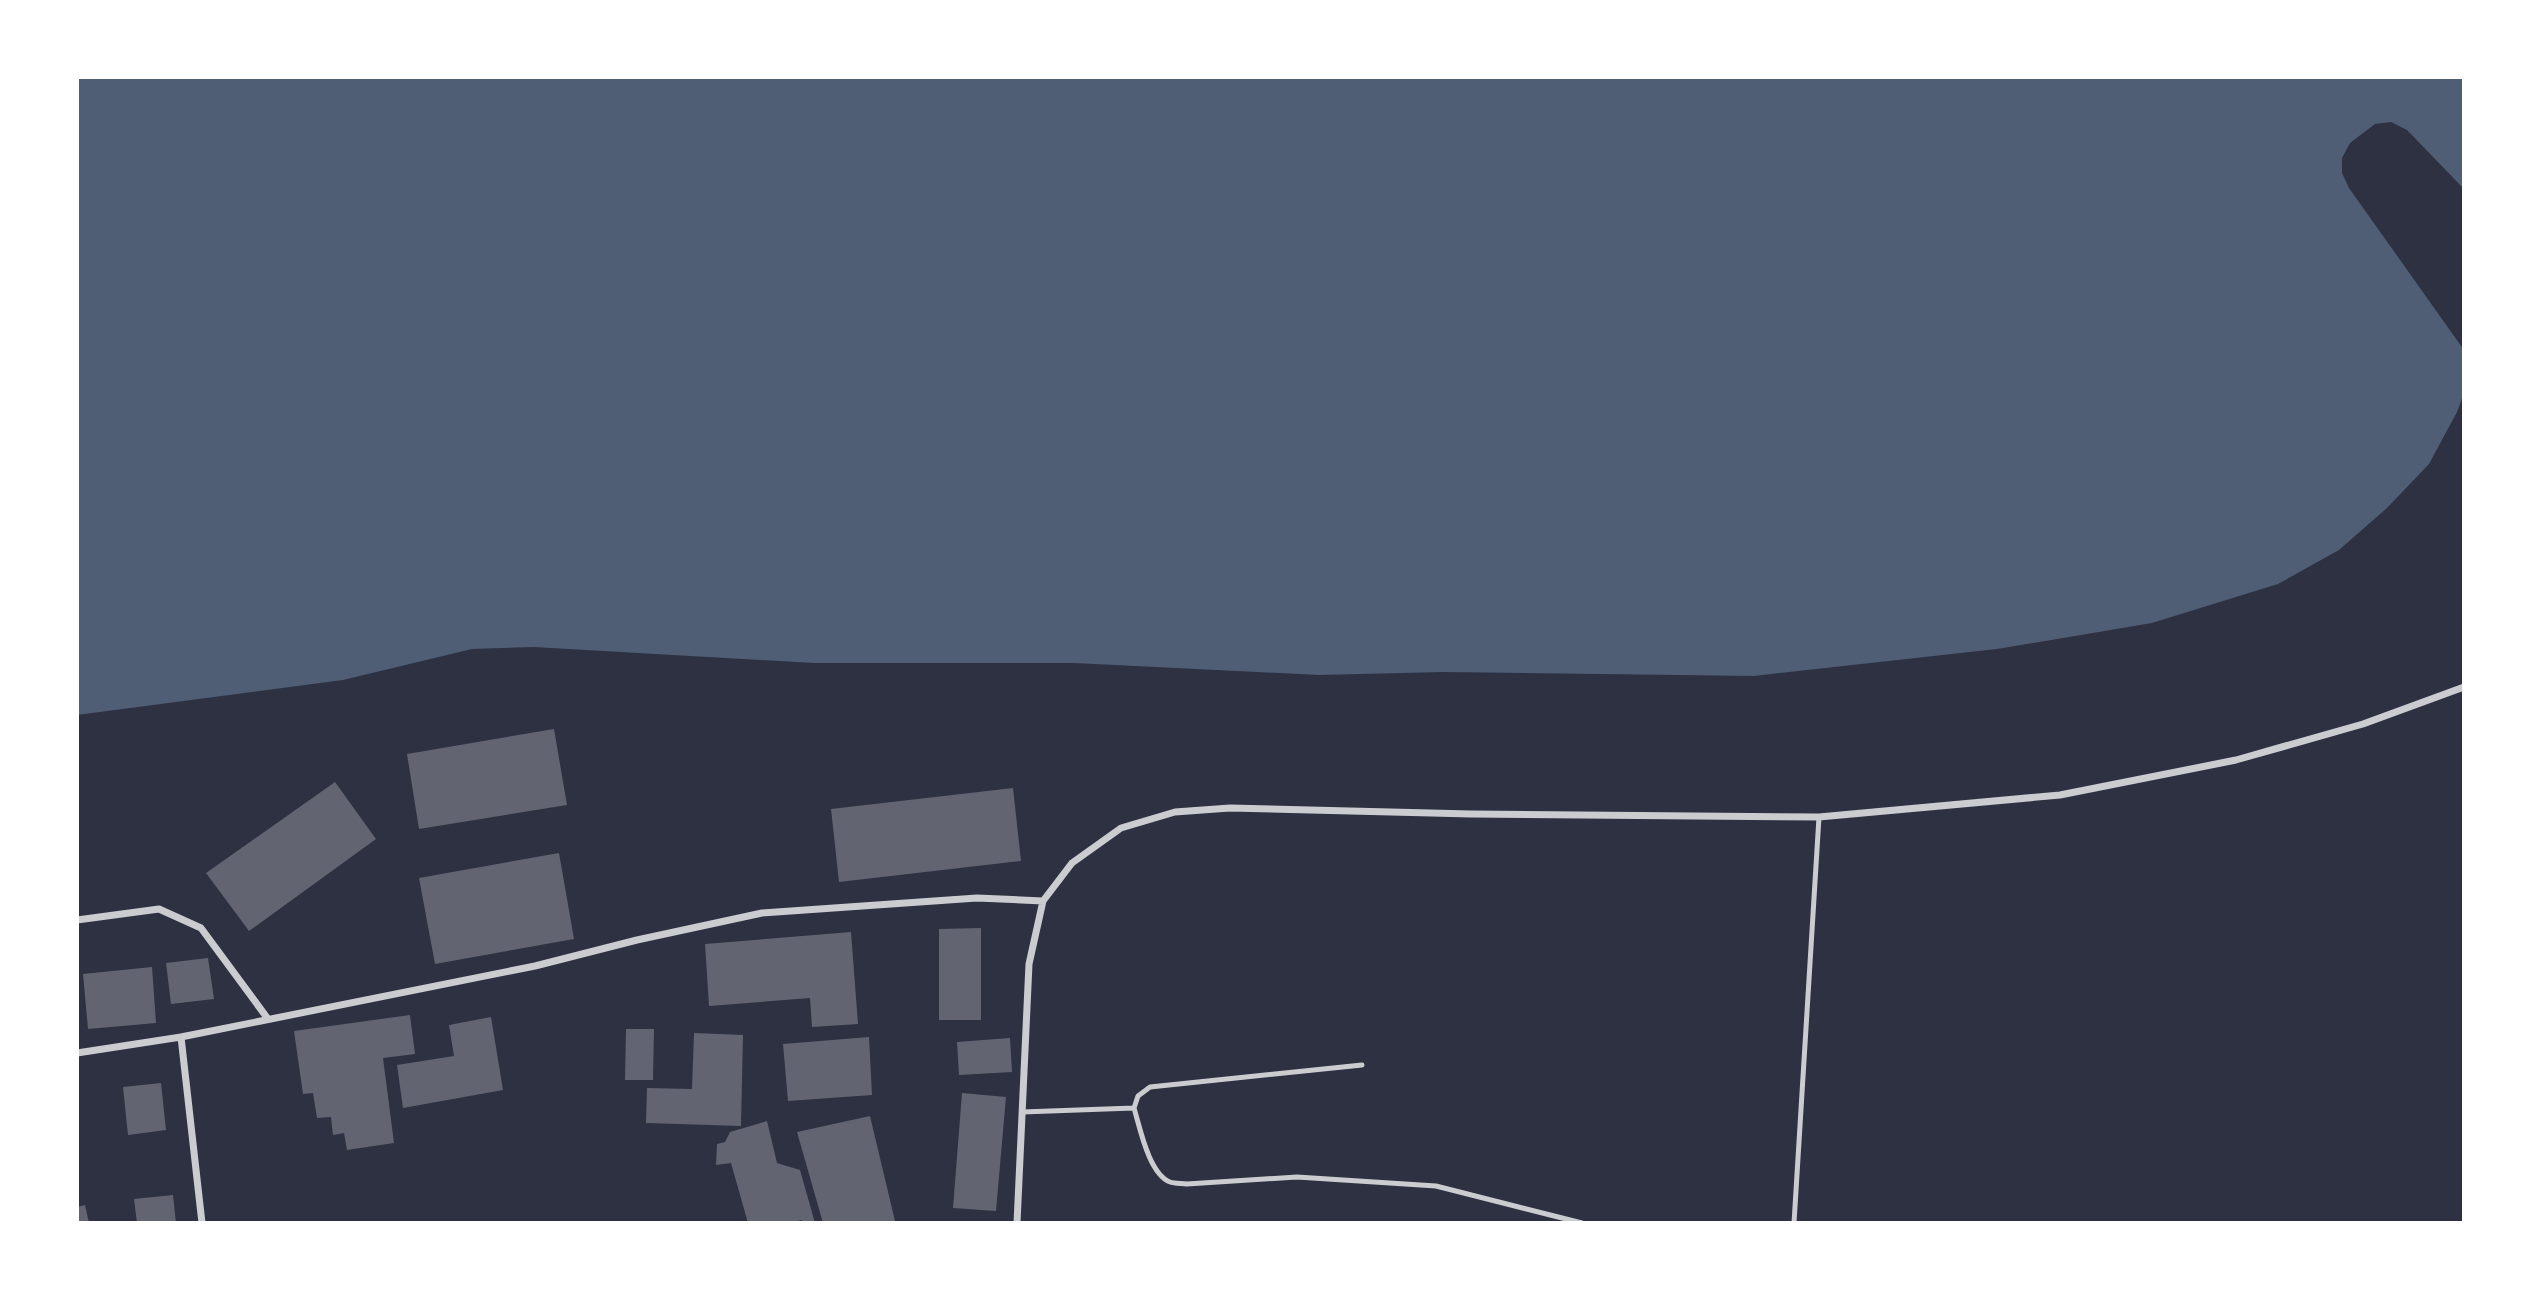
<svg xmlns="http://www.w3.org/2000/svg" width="2541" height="1300" viewBox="0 0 2541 1300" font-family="Poppins,sans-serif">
  <rect width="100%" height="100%" fill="#2d3142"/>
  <path fill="#4f5d75" d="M77 77H2464V189L2407 130 2391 122 2375 124 2350 143 2342 158V173L2349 188 2464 350V393L2457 412 2429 464 2387 508 2339 550 2278 584 2152 623 1997 649 1754 676 1444 672 1319 675 1074 663H814L534 647 472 649 343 680 77 715Z"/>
  <path fill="#626471" d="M554 729 567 805 419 829 407 754Z
    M335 782 376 839 249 931 206 873Z
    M1013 788 1021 861 839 882 831 809Z
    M559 853 574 939 435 964 419 878Z
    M981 928V1020H939V929Z
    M851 932 858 1024 812 1027 810 998 709 1006 705 944Z
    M208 958 214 999 171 1004 166 963Z
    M152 967 156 1023 88 1029 83 974Z
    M410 1015 415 1054 383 1058 394 1143 347 1150 344 1133 333 1135 331 1117 317 1118 313 1093 303 1094 294 1031Z
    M491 1017 503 1090 403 1108 397 1065 454 1056 449 1025Z
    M626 1029H654L653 1080H625Z
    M694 1033 743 1035 741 1126 646 1123 647 1088 692 1089Z
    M869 1037 872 1095 788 1101 783 1044Z
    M1010 1038 1012 1072 959 1075 957 1042Z
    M161 1083 166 1130 128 1135 123 1087Z
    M962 1093 1006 1097 996 1211 953 1208Z
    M870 1116 895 1221 879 1223H823L797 1132Z
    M767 1121 777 1163 800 1170 815 1223H802V1220L790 1223H748L731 1163 716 1165 717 1144 725 1142 730 1132Z
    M173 1195 176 1223H137L134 1199Z
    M85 1205 89 1223H77V1207Z"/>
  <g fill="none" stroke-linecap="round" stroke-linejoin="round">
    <path stroke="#caccd0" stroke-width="5" d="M1134 1108 1138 1096 1150 1087 1362 1065
      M1022 1112 1134 1108C1140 1128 1149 1174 1170 1182 1175 1184 1182 1183 1187 1184L1297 1177 1436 1186 1582 1223
      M1794 1223 1819 817"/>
    <path stroke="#caccd0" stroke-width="7" d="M77 920 159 909 201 928 268 1019
      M77 1053 181 1037
      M202 1223 181 1037 535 966 637 940 762 913 977 898 1043 901
      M1017 1223 1029 964 1043 901 1072 863 1121 828 1175 812 1230 808 1471 814 1819 817 2060 795 2236 760 2363 724 2464 687"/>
  </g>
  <rect width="2541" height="1300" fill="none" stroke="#ffffff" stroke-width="158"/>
</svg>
